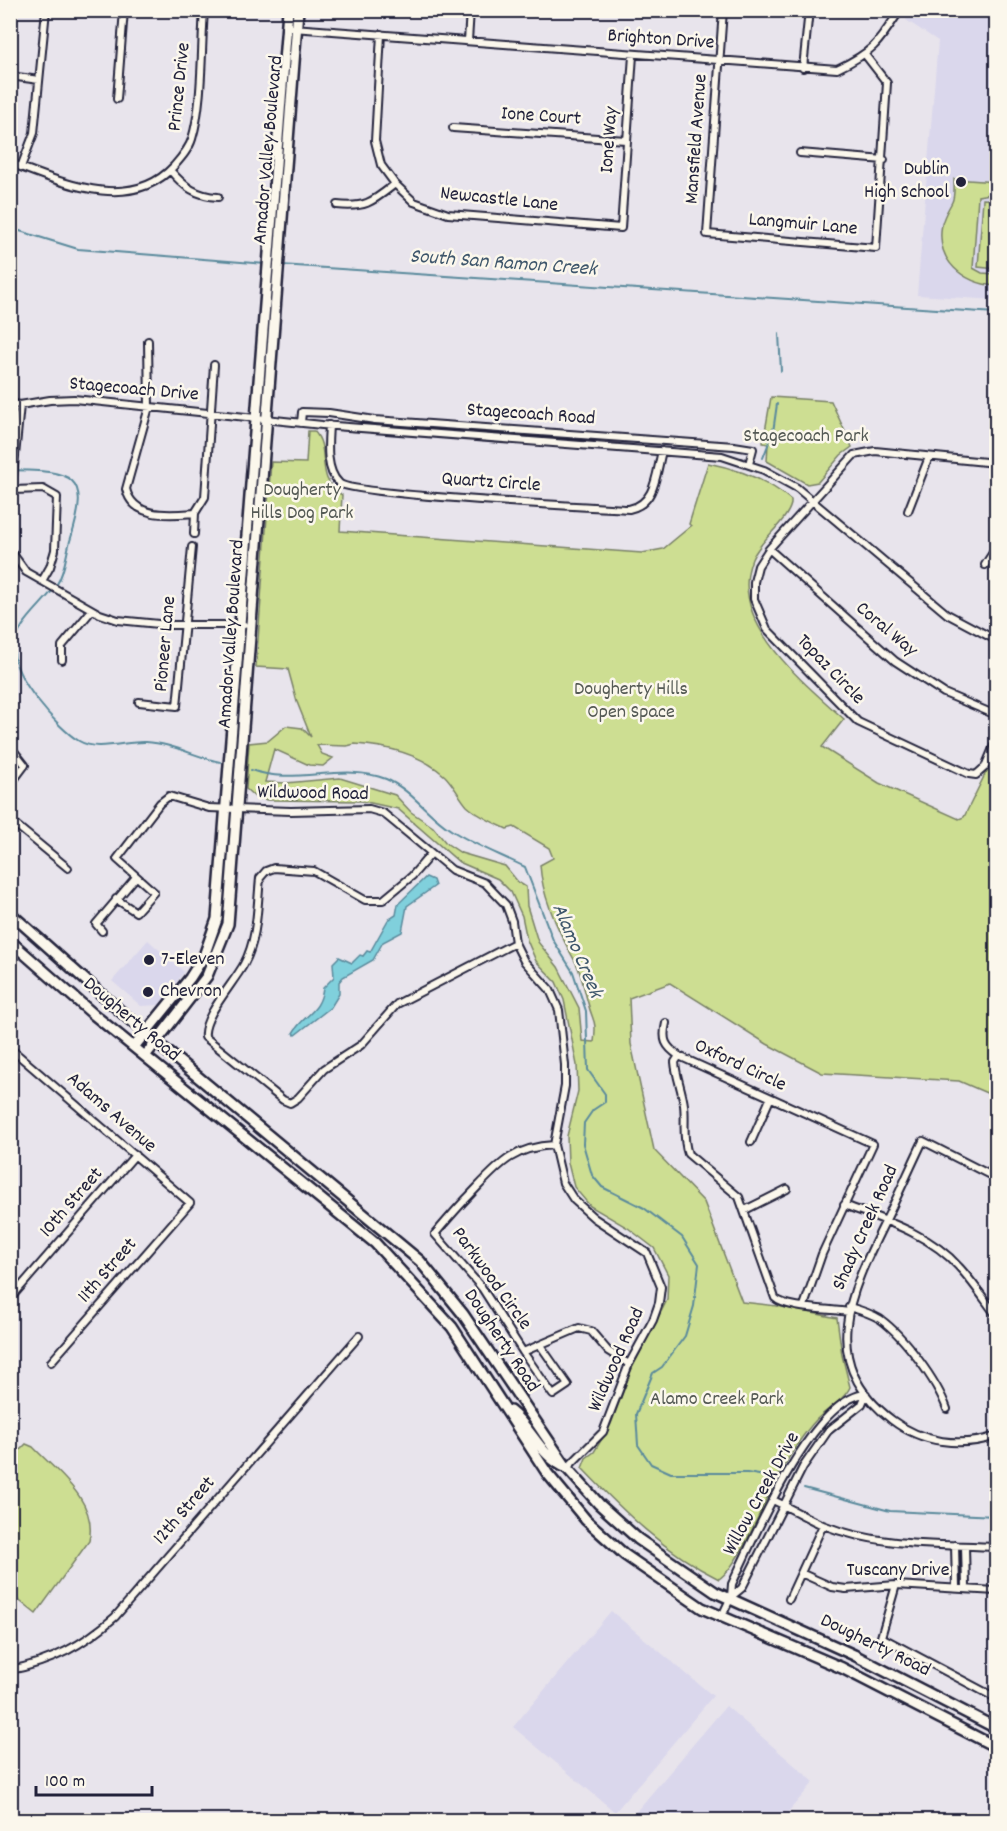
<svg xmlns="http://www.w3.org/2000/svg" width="1007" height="1831" viewBox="0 0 1007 1831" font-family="Dekko,sans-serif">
  <rect width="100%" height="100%" fill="#e8e4ec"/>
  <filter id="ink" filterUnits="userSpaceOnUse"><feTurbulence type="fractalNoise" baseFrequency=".0167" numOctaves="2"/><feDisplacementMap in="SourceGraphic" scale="12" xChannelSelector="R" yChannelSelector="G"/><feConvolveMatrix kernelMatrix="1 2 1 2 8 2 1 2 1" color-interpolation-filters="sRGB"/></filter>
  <g filter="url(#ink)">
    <path fill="#dad7ec" d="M912 11H996V300L917 295 938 41 906 20Z
      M148 940 184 972 159 1005 141 1006 112 981Z
      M611 1611 713 1696 615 1812 513 1727Z
      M726 1706 814 1782 781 1820H629Z"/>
    <path fill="#cdde92" stroke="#788066" stroke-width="1.5" fill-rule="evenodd" d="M954 179 996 182V193L978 196 973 268 982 273 996 274V286C963 283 935 261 942 224 944 215 948 210 952 202 955 196 954 186 954 179Z
      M983 199 996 200V269L978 267Z
      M771 397 831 401 852 447 841 455 818 482 807 484 767 461 768 444 763 443Z
      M308 431H314C332 450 313 478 342 495L340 531 642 553 663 549 691 526 689 524 708 463C738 469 767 479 791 500V504C787 522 760 540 752 559 727 622 803 682 844 719L822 747 879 783 959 819 964 817 996 752V1097L959 1081 822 1073 767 1044 670 983 629 998 631 1044 654 1150 704 1202 742 1302 777 1306 837 1318 842 1355 850 1387C845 1399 827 1409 817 1419 801 1436 790 1456 778 1476 763 1502 741 1564 719 1579 664 1552 624 1512 582 1468L586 1458 594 1452 611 1424 632 1368 667 1300 668 1275 654 1248 628 1228 590 1206 574 1187 568 1163 567 1136 578 1091 577 1065 564 1000 556 982 536 961 527 940 522 916 511 892 498 879 459 862 398 809 362 801 267 800 255 797 246 789 249 743 268 741 286 726 302 728 311 737 297 702 288 669 256 667 271 462 306 463ZM355 744C387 746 420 753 445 776 454 785 459 797 467 806 478 816 494 823 507 829L514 827 549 848 553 858 540 865C542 898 560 935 576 963 582 975 584 990 588 1003 593 1023 597 1019 594 1042L582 1041 579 1008 558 967 538 942 527 906 526 887 518 882 505 866 461 853 446 843 433 827 411 812 395 795 340 778 286 783 265 782 274 749 309 765 323 766 333 758 322 754 317 745 347 746Z
      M26 1444 33 1447C58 1473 98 1501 89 1541L36 1614 11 1594V1459Z"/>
    <path fill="#80d0dc" stroke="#5a8a9c" stroke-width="1.5" d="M426 877 433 880 435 886 407 906 402 932 383 942 373 960 343 977 339 982V994L331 1007 295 1035 293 1033C304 1014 320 1013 323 988L334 977 333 963 339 957 352 963 360 955 363 956 367 951 370 952 388 920 396 915 398 904Z"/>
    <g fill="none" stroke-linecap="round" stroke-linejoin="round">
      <path stroke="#5a8a9c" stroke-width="2" d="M10 228 78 249 266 264
        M281 265 996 313
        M779 334 781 371
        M763 458 773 432 777 404
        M10 470C73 471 92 474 70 541 66 554 65 572 57 584 44 605 14 624 14 651 13 677 58 729 79 741 97 752 126 741 146 742 171 743 196 757 220 762
        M251 770C294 786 343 762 386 779 412 790 428 816 451 830 474 845 501 855 525 867L553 940 573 972 586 1011 588 1070 605 1094V1102L593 1110 584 1123 583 1144 592 1175 602 1187 644 1208 682 1237 699 1264 694 1306 685 1336 662 1367 653 1373 636 1414 638 1445 651 1464 671 1473H747L771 1477
        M804 1488 890 1511 996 1516"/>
      <defs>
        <path id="street" d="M723 10 707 234 876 248 887 83 866 56
          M293 28 837 69C873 52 878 44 900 10
          M381 34 375 141 381 165 395 184 414 202 448 214 621 228 633 55
          M468 41 470 10
          M803 68 809 10
          M10 76 39 80
          M117 99 124 10
          M453 128 626 140
          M800 153 884 160
          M10 163C61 182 130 214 174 166 181 158 189 149 192 139 203 103 201 49 204 10
          M21 167 34 133 46 10
          M170 170C184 187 197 196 218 197
          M337 205C366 208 372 202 395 184
          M148 341 149 407 126 489C133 519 169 515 195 513L205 497 214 365
          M10 403 20 405 50 400 74 399 322 425 722 456 764 470 797 488 947 614 996 640
          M301 423 302 412 329 413 375 420 734 446 753 449 749 464
          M329 425C328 442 325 470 339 483 351 495 593 507 629 509 656 504 656 473 662 451
          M996 463 875 451 854 455 769 549 758 566 754 582V599L767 629 858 722 969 774 976 775 985 767 996 741
          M13 490 43 489 57 497 55 550 50 567 42 581
          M10 507 20 405
          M908 511 929 457
          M194 534 195 513
          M769 549 895 661 944 693 996 715
          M10 550 26 572 100 614 118 620 169 625H244
          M985 565 996 548
          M62 660V646L92 610
          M139 702 177 706 192 547
          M10 746 25 765 10 785
          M10 820 68 868
          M430 855 412 876 383 900H365L314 871 274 868 266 871 260 878C257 907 258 938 244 964 234 983 202 1017 205 1037L283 1100 290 1103 298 1098 324 1069 361 1045 397 1004 515 943
          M116 899 136 912 154 892 117 859 160 803 169 796 209 808 291 811 369 809 383 813 452 870 485 883 506 905 512 921 515 943 524 961 550 990 559 1010 565 1065V1086L554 1145 563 1183 574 1200 594 1218 647 1253 661 1287 659 1303 653 1320 629 1364 603 1432 567 1468
          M102 931 96 924 136 877
          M666 1023C662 1040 665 1046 679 1056
          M10 1048 190 1203 51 1362
          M751 1142 770 1099
          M554 1145C511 1147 497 1167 469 1196 457 1208 446 1221 435 1234L482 1288 523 1352 579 1328 591 1331 608 1351 629 1364
          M996 1178 923 1141C910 1168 898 1196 884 1224 850 1293 816 1362 892 1420 922 1443 961 1448 996 1436
          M844 1205C884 1220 930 1234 959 1267 973 1282 984 1299 996 1315
          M745 1210 787 1189
          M10 1299 135 1155
          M804 1306 822 1254 873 1144 679 1056 675 1062C676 1076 682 1090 684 1105 686 1121 682 1138 688 1154L739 1197 775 1298C786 1309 832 1309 848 1312
          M849 1307C860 1310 870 1313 880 1319 904 1336 937 1381 947 1409
          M523 1352 553 1395 568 1385 540 1345
          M773 1500C790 1508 806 1518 823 1525 878 1547 938 1544 996 1547
          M955 1545 956 1587
          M965 1546 966 1587
          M803 1574 832 1587 846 1589 896 1585 996 1591
          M896 1585 881 1637 996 1698
          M789 1599 823 1525
          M722 1616 731 1597 732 1584C754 1538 812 1398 866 1394L862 1404 828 1431 803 1467 742 1588 731 1597
          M10 1670C52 1662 83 1645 115 1617L359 1336"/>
        <path id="secondary" d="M10 913 145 1033 420 1261 463 1314 567 1468 599 1504 638 1539 715 1592 854 1655 996 1728
          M10 941 93 1014 375 1243 452 1327 547 1473 586 1520 625 1555 702 1608 842 1668 996 1747
          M134 1047 190 978 204 956 217 919 288 10
          M145 1056 207 976 228 924 298 10
          M510 1411C532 1428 541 1458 567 1468"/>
      </defs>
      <use href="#street" stroke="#22223b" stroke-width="10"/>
      <use href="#secondary" stroke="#22223b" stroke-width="14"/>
      <use href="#street" stroke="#fbf7ec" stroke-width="6"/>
      <use href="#secondary" stroke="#fbf7ec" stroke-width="9"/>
    </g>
  </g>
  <g fill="#22223b" stroke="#fbf7ec" stroke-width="2">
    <circle cx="961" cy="182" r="6"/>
    <circle cx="149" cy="960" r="6"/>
    <circle cx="148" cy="992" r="6"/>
  </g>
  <g text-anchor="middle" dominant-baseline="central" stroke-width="5" stroke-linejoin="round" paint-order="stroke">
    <g font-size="20" fill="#22223b" stroke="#fbf7ec">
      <text transform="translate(661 40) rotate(4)">Brighton Drive</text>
      <text transform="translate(180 87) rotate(-84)">Prince Drive</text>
      <text transform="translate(541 117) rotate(4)">Ione Court</text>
      <text transform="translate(697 139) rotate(-86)">Mansfield Avenue</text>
      <text transform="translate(610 140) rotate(-86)">Ione Way</text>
      <text transform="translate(269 150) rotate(-85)">Amador Valley Boulevard</text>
      <text transform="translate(499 200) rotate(6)">Newcastle Lane</text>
      <text transform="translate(803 225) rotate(5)">Langmuir Lane</text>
      <text transform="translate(134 390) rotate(5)">Stagecoach Drive</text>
      <text transform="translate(531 415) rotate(4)">Stagecoach Road</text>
      <text transform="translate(491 483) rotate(4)">Quartz Circle</text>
      <text transform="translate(886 630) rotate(40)">Coral Way</text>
      <text transform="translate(232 634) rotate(-86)">Amador Valley Boulevard</text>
      <text transform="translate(166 644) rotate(-85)">Pioneer Lane</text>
      <text transform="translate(830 670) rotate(46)">Topaz Circle</text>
      <text transform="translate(313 794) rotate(1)">Wildwood Road</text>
      <text transform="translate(131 1020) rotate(40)">Dougherty Road</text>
      <text transform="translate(740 1066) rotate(25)">Oxford Circle</text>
      <text transform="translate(111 1113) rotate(41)">Adams Avenue</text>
      <text transform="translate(72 1203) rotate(-49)">10th Street</text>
      <text transform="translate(866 1228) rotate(-66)">Shady Creek Road</text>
      <text transform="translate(108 1271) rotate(-49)">11th Street</text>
      <text transform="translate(491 1279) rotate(54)">Parkwood Circle</text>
      <text transform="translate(501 1341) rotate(56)">Dougherty Road</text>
      <text transform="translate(617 1360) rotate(-66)">Wildwood Road</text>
      <text transform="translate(762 1494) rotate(-61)">Willow Creek Drive</text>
      <text transform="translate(185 1511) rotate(-49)">12th Street</text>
      <text x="898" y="1571">Tuscany Drive</text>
      <text transform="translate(875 1646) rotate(26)">Dougherty Road</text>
    </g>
    <g font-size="20" fill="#22223b" stroke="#fbf7ec" text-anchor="start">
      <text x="949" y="170" text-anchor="end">Dublin<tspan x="949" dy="23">High School</tspan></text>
      <text x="161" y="960">7-Eleven</text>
      <text x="160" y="992">Chevron</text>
    </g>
    <g font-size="20" fill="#555a55" stroke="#fbf7ec">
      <text x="806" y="437">Stagecoach Park</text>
      <text x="302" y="491">Dougherty<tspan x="302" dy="23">Hills Dog Park</tspan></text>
      <text x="631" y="690">Dougherty Hills<tspan x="631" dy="23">Open Space</tspan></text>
      <text x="717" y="1400">Alamo Creek Park</text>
    </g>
    <g font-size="21" font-style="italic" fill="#3e566b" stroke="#fbf7ec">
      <text transform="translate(503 264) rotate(4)">South San Ramon Creek</text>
      <text transform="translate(576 951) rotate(67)">Alamo Creek</text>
    </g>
  </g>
  <rect width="1007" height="1831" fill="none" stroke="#fbf7ec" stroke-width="36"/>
  <rect x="18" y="18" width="971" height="1795" fill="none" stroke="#22223b" stroke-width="2" filter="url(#ink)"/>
  <path d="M36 1786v9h116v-9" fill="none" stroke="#22223b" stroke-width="3"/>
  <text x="45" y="1786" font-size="18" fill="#22223b" stroke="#fbf7ec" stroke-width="4.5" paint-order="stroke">100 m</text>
</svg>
